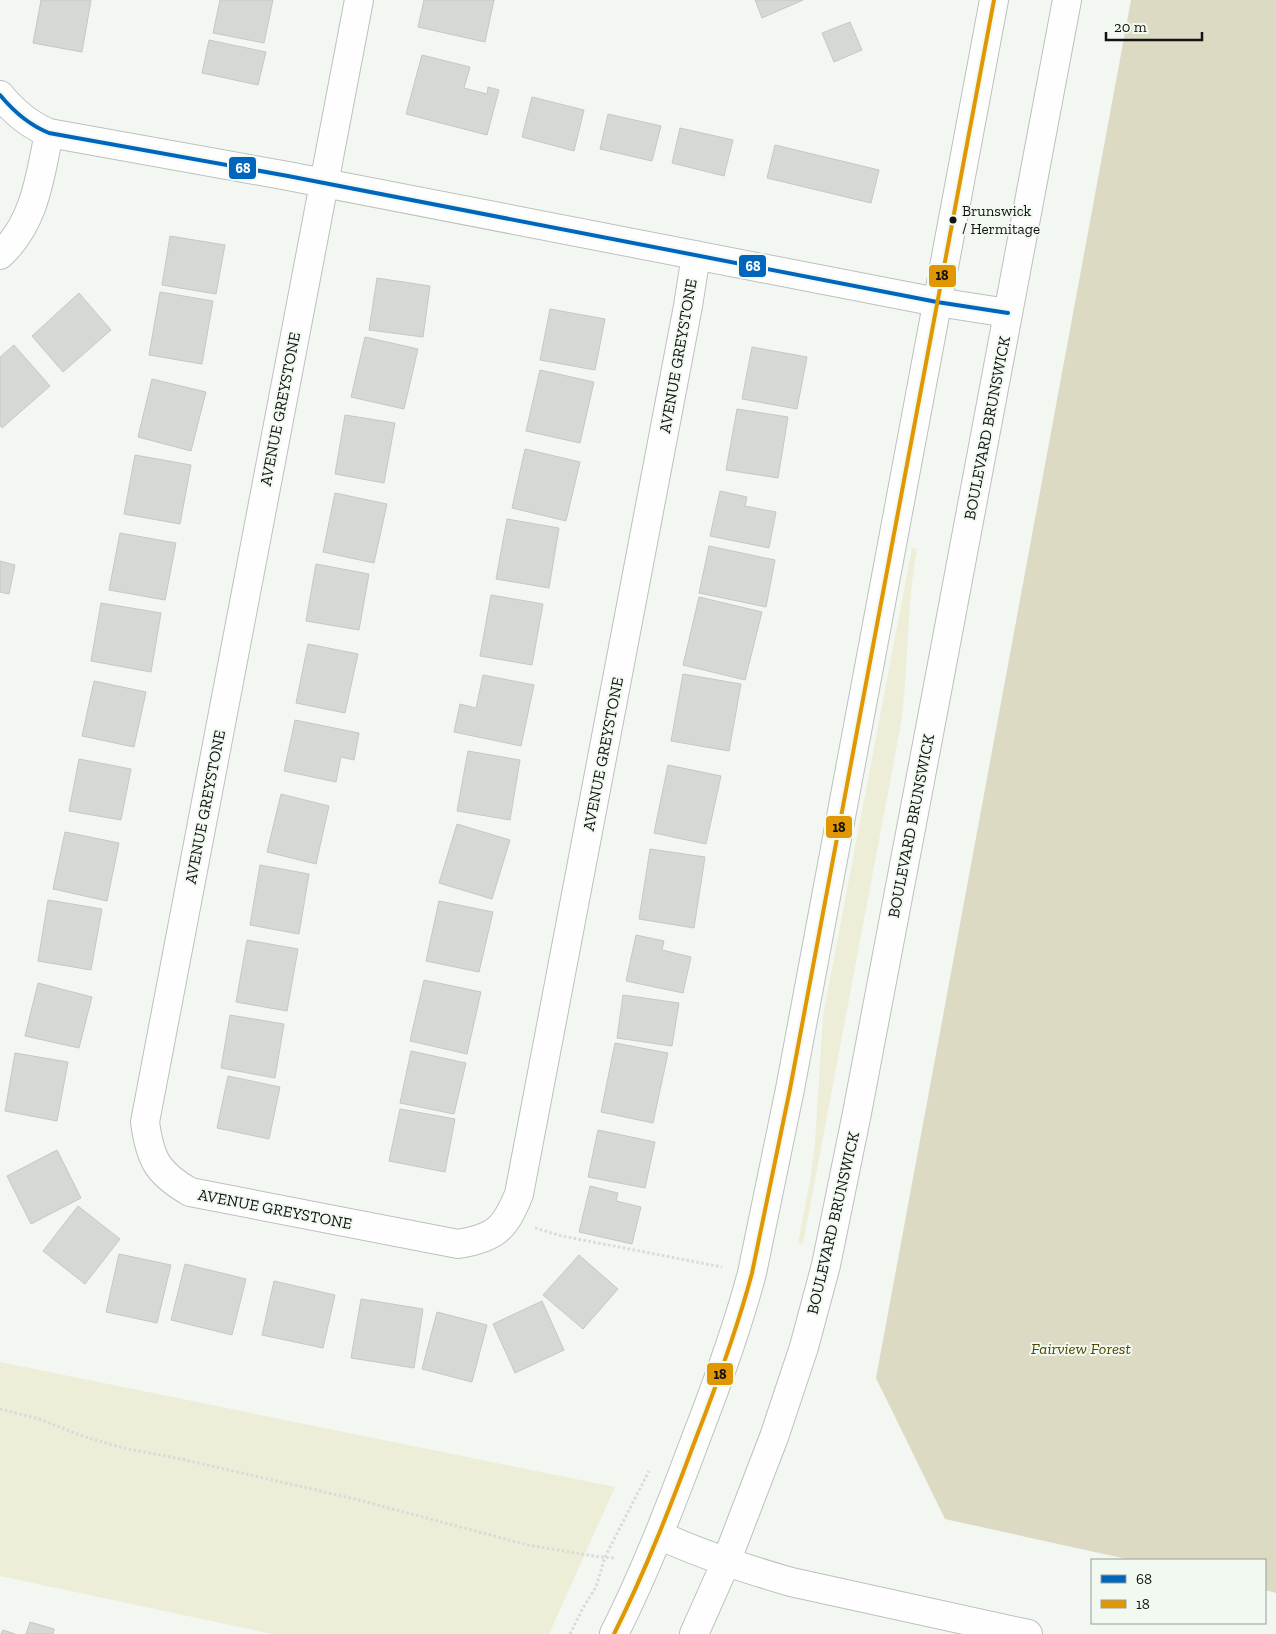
<svg xmlns="http://www.w3.org/2000/svg" width="1276" height="1634" viewBox="0 0 1276 1634" font-family="'Zilla Slab',serif">
  <rect width="100%" height="100%" fill="#f2f7f2"/>
  <path fill="#eeedd8" d="M912 548 917 549C906 607 909 665 901 723L803 1244 798 1243 810 1180 815 1144 823 1016Z
    M0 1362 615 1487 549 1634H272L0 1576Z"/>
  <path fill="#dddac4" d="M1131 0H1276V1593L1265 1590V1560H1131L945 1519 876 1378Z"/>
  <path fill="#d5d8d3" stroke="#c5c8c4" d="M41 0H91L82 52 33 43Z
    M220 0H273L264 43 213 33Z
    M424 0H494L485 42 418 27Z
    M755 0H803L762 18Z
    M850 22 862 50 834 62 822 33Z
    M209 40 266 52 258 85 202 73Z
    M422 55 470 67 464 88 487 94 488 87 499 90 487 135 406 114Z
    M532 97 584 110 574 151 522 137Z
    M608 114 661 126 652 161 600 149Z
    M680 128 733 140 724 176 672 163Z
    M775 145 879 170 871 203 767 178Z
    M170 236 225 245 216 294 162 285Z
    M377 278 430 286 423 337 369 330Z
    M160 292 213 301 202 364 149 355Z
    M79 293 111 330 63 372 32 336Z
    M550 309 605 319 595 370 540 360Z
    M365 337 418 349 404 409 351 397Z
    M14 345 50 386 2 428 0 425V357Z
    M752 347 807 357 797 409 742 399Z
    M540 370 594 382 580 443 526 431Z
    M152 379 206 392 191 451 138 437Z
    M737 409 788 417 778 478 726 470Z
    M345 415 395 423 384 483 335 474Z
    M525 449 580 462 566 521 512 508Z
    M135 455 191 465 180 524 124 514Z
    M720 491 747 497 745 506 776 512 769 548 710 536Z
    M335 493 387 504 374 563 323 552Z
    M507 519 559 528 549 588 496 579Z
    M120 533 176 543 165 600 109 590Z
    M709 546 775 560 766 607 699 593Z
    M0 561 15 565 9 594 0 592Z
    M316 564 369 574 359 630 306 621Z
    M491 595 543 604 532 665 480 656Z
    M699 597 762 612 745 680 683 665Z
    M101 603 161 613 151 672 91 661Z
    M308 644 358 654 345 713 296 703Z
    M683 674 741 684 729 751 671 741Z
    M483 675 534 685 521 746 454 732 460 704 476 708Z
    M94 681 146 692 134 747 82 736Z
    M295 720 359 733 354 760 341 757 336 782 284 771Z
    M468 751 520 760 510 820 457 811Z
    M79 759 131 769 121 820 69 811Z
    M668 765 721 776 706 844 654 833Z
    M281 794 329 806 316 864 267 852Z
    M457 824 510 840 492 899 439 883Z
    M65 832 119 843 107 901 53 889Z
    M650 849 705 857 694 928 639 919Z
    M260 865 309 874 299 934 250 925Z
    M48 900 102 909 91 970 38 961Z
    M439 901 493 912 479 972 426 961Z
    M636 935 664 941 662 950 691 957 683 993 626 981Z
    M247 940 298 949 287 1011 236 1002Z
    M424 980 481 992 467 1054 410 1041Z
    M38 983 92 997 79 1048 25 1036Z
    M623 995 679 1003 672 1046 617 1038Z
    M230 1015 284 1024 275 1078 221 1068Z
    M615 1043 668 1053 653 1123 601 1112Z
    M411 1051 466 1063 454 1114 400 1103Z
    M15 1053 68 1062 57 1121 5 1111Z
    M228 1076 280 1087 269 1139 217 1128Z
    M400 1109 455 1119 445 1172 389 1161Z
    M598 1130 655 1142 645 1188 588 1177Z
    M57 1150 81 1198 31 1224 7 1176Z
    M590 1186 618 1193 616 1201 641 1207 632 1244 579 1232Z
    M78 1206 120 1239 85 1284 43 1251Z
    M119 1254 171 1265 157 1323 106 1312Z
    M579 1255 618 1289 583 1329 543 1295Z
    M185 1264 246 1279 232 1335 171 1320Z
    M274 1281 335 1295 323 1348 262 1335Z
    M361 1299 423 1309 414 1368 351 1358Z
    M542 1301 564 1350 515 1373 493 1324Z
    M437 1312 487 1325 472 1382 422 1369Z
    M30 1622 54 1629 53 1634H26Z
    M3 1630 15 1634H1Z"/>
  <g fill="none" stroke-linecap="round" stroke-linejoin="round">
    <defs>
      <path id="minor" d="M359 0 145 1122C150 1159 157 1173 190 1192L458 1244C495 1238 505 1229 519 1194L688 306 696 255
        M0 95C14 112 29 125 49 133L288 176 937 302 1008 313
        M0 255C35 223 40 177 49 133
        M659 1535C702 1555 746 1569 791 1582L1028 1634
        M614 1634C646 1570 671 1505 696 1438 717 1384 737 1330 752 1273L790 1089 994 0
        M694 1634 726 1562 774 1437 804 1347 826 1265 857 1113 931 723 1067 0"/>
    </defs>
    <use href="#minor" stroke="#bdc1bd" stroke-width="30"/>
    <path stroke="#d9dbd9" stroke-width="3" stroke-dasharray="2.5 2.5" stroke-linecap="butt" d="M535 1228 562 1236 722 1267
      M0 1409 39 1419 85 1437 123 1448 181 1459 355 1499 528 1545 600 1557 616 1558
      M570 1634 583 1608 596 1587 605 1557 649 1471"/>
    <use href="#minor" stroke="#fdfefd" stroke-width="28"/>
    <defs>
      <path id="bus-1" d="M0 95C14 112 29 125 49 133L288 176 937 302 1008 313"/>
      <path id="bus-2" d="M614 1634C646 1570 671 1505 696 1438 717 1384 737 1330 752 1273L790 1089 994 0"/>
    </defs>
    <use href="#bus-1" stroke="#f1f9f0" stroke-width="8"/>
    <use href="#bus-2" stroke="#f1f9f0" stroke-width="8"/>
    <use href="#bus-1" stroke="#0065bd" stroke-width="4"/>
    <use href="#bus-2" stroke="#e09702" stroke-width="4"/>
  </g>
  <circle fill="#111411" stroke="#f1f9f0" stroke-width="2" cx="953" cy="220" r="4.5"/>
  <g text-anchor="middle" dominant-baseline="central" stroke-width="4" stroke-linejoin="round" paint-order="stroke">
    <g font-size="15" fill="#111411" stroke="#f1f9f0" text-anchor="start">
      <text x="962" y="211">Brunswick<tspan x="962" dy="18">/ Hermitage</tspan></text>
    </g>
    <g font-size="16" fill="#111411" stroke="#f1f9f0">
      <text transform="translate(678 356) rotate(-80)">AVENUE GREYSTONE</text>
      <text transform="translate(280 409) rotate(-79)">AVENUE GREYSTONE</text>
      <text transform="translate(987 428) rotate(-79)">BOULEVARD BRUNSWICK</text>
      <text transform="translate(603 754) rotate(-79)">AVENUE GREYSTONE</text>
      <text transform="translate(205 807) rotate(-79)">AVENUE GREYSTONE</text>
      <text transform="translate(911 826) rotate(-79)">BOULEVARD BRUNSWICK</text>
      <text transform="translate(275 1209) rotate(11)">AVENUE GREYSTONE</text>
      <text transform="translate(833 1223) rotate(-77)">BOULEVARD BRUNSWICK</text>
    </g>
    <g font-size="16" font-style="italic" fill="#524603" stroke="#f1f9f0">
      <text x="1081" y="1348">Fairview Forest</text>
    </g>
  </g>
  <g stroke="#f1f9f0" stroke-width="2">
    <rect x="228" y="156" width="29" height="24" rx="5" fill="#0065bd"/>
    <rect x="738" y="254" width="29" height="24" rx="5" fill="#0065bd"/>
    <rect x="928" y="264" width="29" height="24" rx="5" fill="#e09702"/>
    <rect x="825" y="815" width="28" height="24" rx="5" fill="#e09702"/>
    <rect x="706" y="1362" width="28" height="24" rx="5" fill="#e09702"/>
  </g>
  <g font-size="14" text-anchor="middle" font-weight="bold" fill="#fff">
    <text x="243" y="173">68</text>
    <text x="753" y="271">68</text>
  </g>
  <g font-size="14" text-anchor="middle" font-weight="bold" fill="#111">
    <text x="942" y="280">18</text>
    <text x="839" y="832">18</text>
    <text x="720" y="1379">18</text>
  </g>
  <rect x="1091" y="1559" width="175" height="65" fill="#f1f9f0" stroke="#979d97"/>
  <rect x="1101" y="1575" width="25" height="8" fill="#0065bd" stroke="#979d97"/>
  <text x="1136" y="1584" font-size="15" fill="#111411">68</text>
  <rect x="1101" y="1600" width="25" height="8" fill="#e09702" stroke="#979d97"/>
  <text x="1136" y="1609" font-size="15" fill="#111411">18</text>
  <path d="M1106 32v8h96v-8" fill="none" stroke="#111411" stroke-width="2.5"/>
  <text x="1114" y="32" font-size="15" fill="#111411" stroke="#f1f9f0" stroke-width="4" paint-order="stroke">20 m</text>
</svg>
